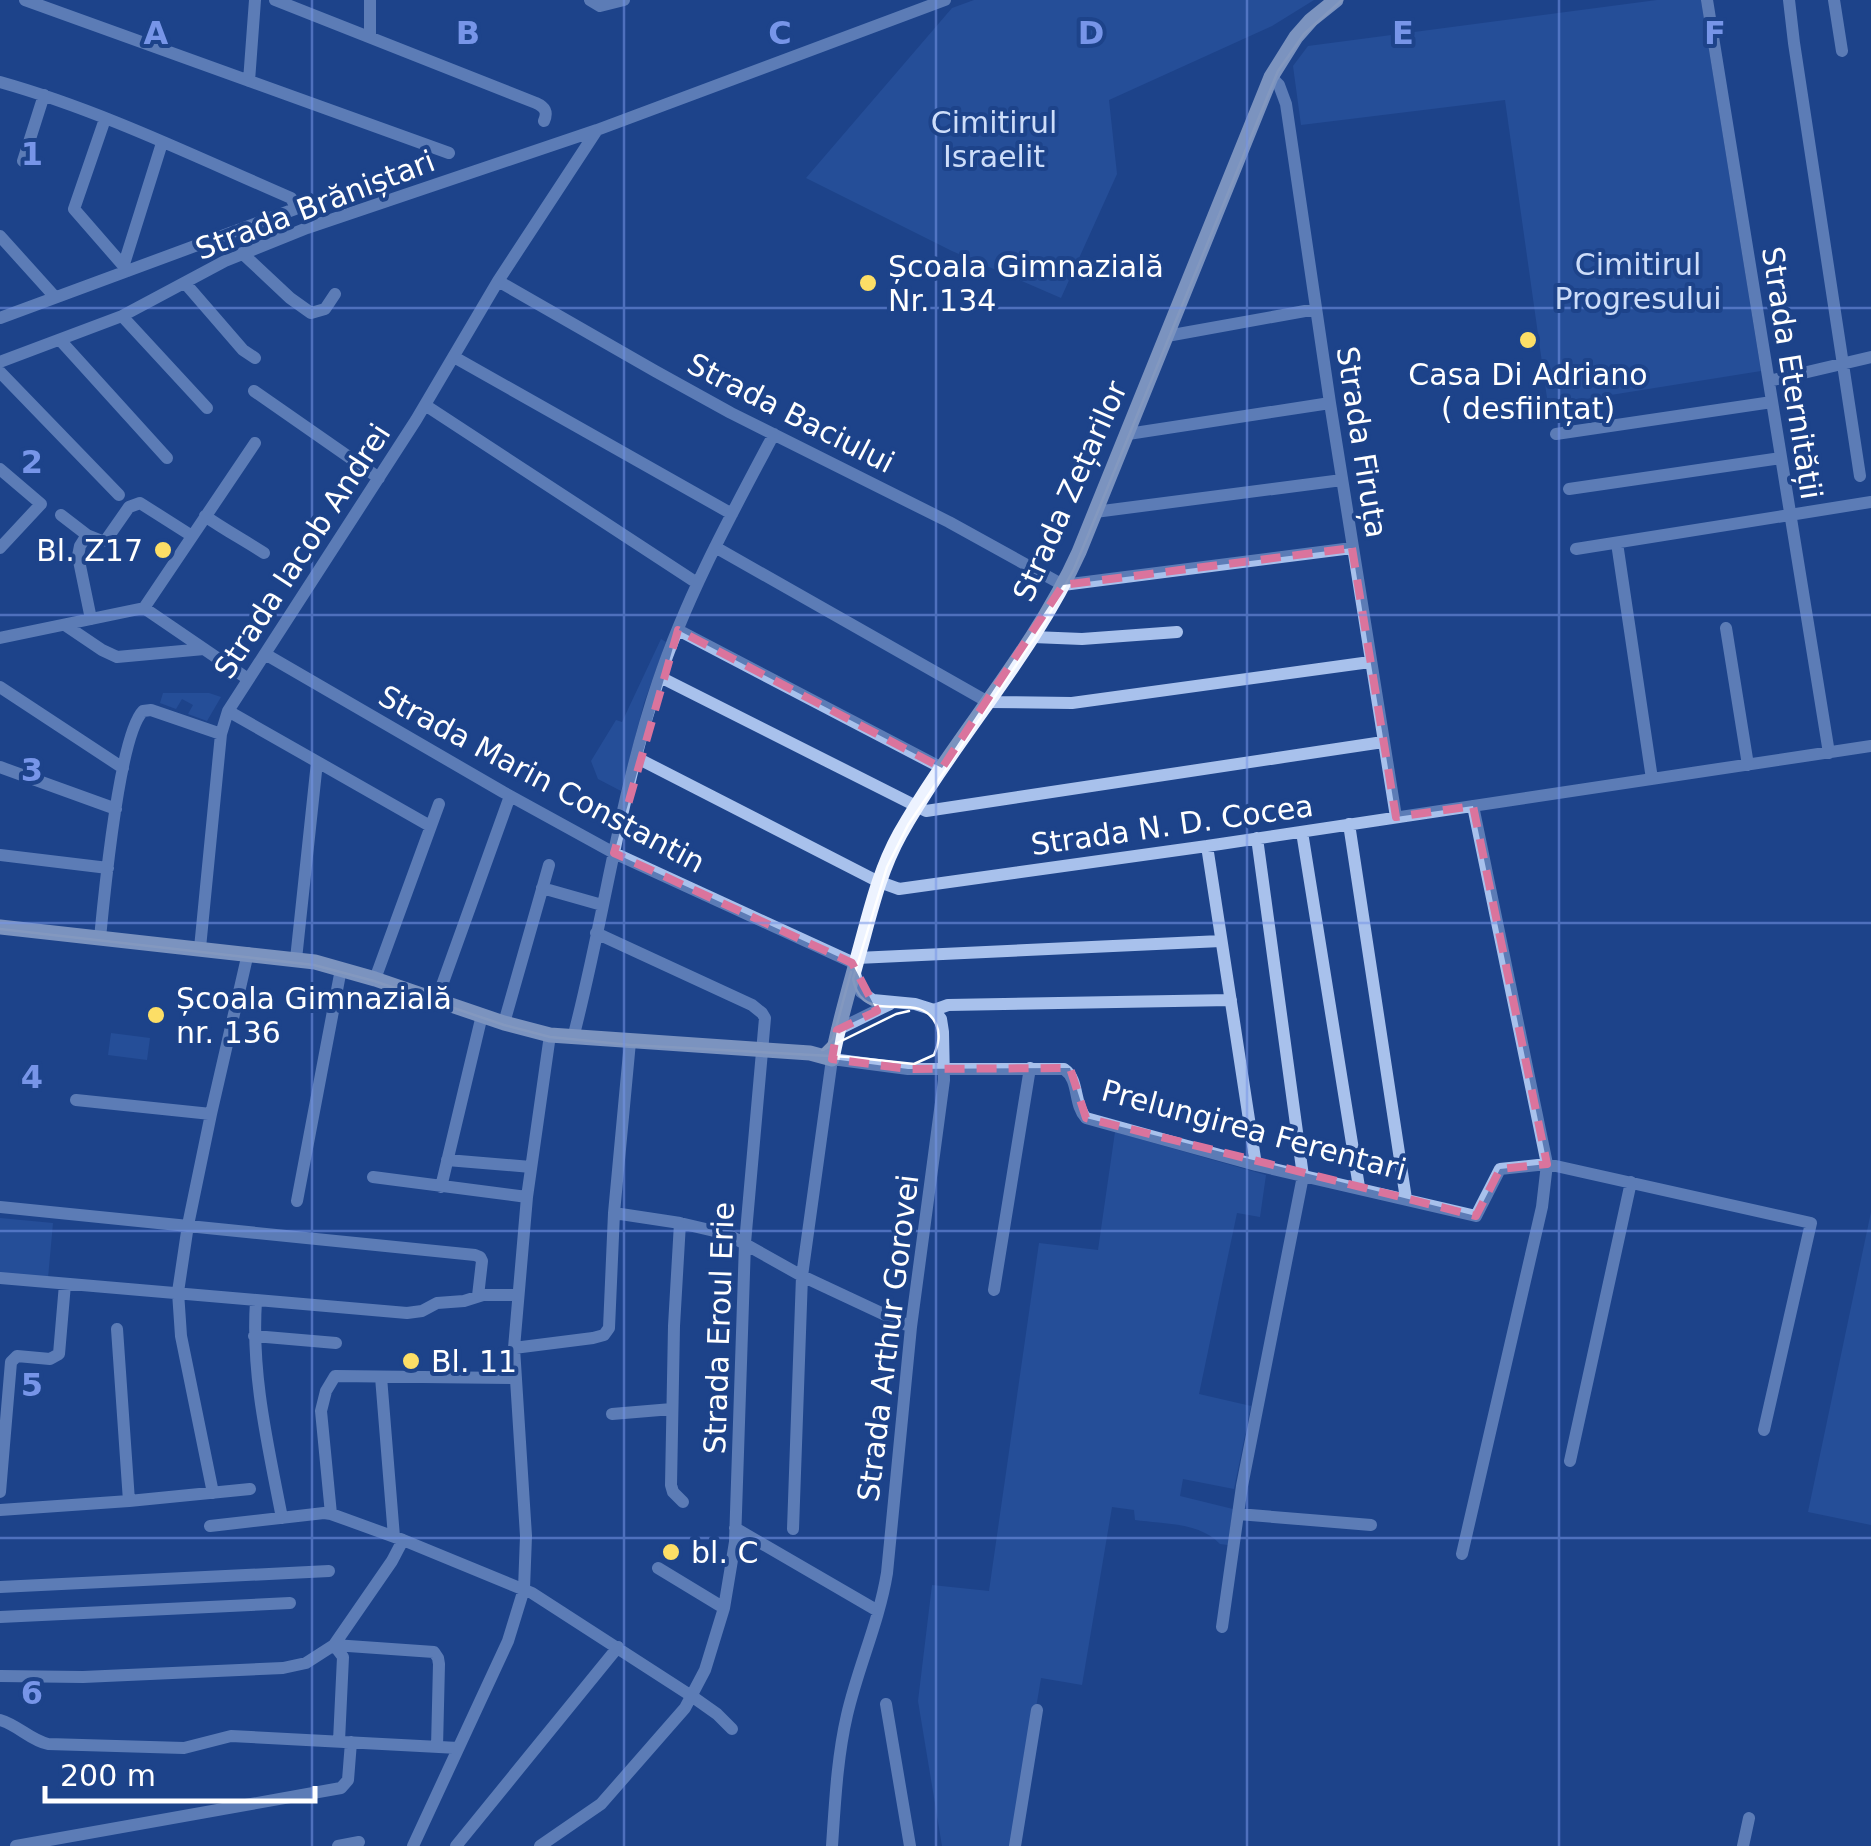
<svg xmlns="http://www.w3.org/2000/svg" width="1871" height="1846" viewBox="0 0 1871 1846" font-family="'DejaVu Sans',sans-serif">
  <rect width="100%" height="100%" fill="#1d438a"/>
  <path fill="#305ba8" d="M974 0H1314L1272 26 1109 100 1117 174 1061 298 952 251 806 178 952 8Z
    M1657 0H1701L1761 371 1548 405 1505 100 1301 125 1293 66 1308 46Z
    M661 639 666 642 644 703 621 791 598 779 591 761 616 720 622 722Z
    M163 693H209L221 697 207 721 188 714 193 705 182 699 176 709 160 703Z
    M111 1033 150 1038 147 1060 108 1055Z
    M1115 1132 1266 1175 1260 1217 1237 1213 1199 1394 1251 1406 1234 1489 1183 1479 1180 1496 1233 1509 1228 1545 1220 1544C1200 1522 1162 1524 1135 1520L1134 1510 1112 1507 1082 1685 1041 1678 1013 1846H942L918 1701 932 1585 989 1591 1039 1243 1098 1250Z
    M1871 1212V1525L1808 1512Z
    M0 1218 53 1223 48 1278 0 1274Z"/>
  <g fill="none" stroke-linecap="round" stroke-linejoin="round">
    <path stroke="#a8c1ec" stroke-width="12" d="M25 0 449 153
      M275 0 536 103C545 107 548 112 544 121
      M590 0 600 6 624 0
      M1707 0 1829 753
      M1789 0 1794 43 1860 476
      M1834 0 1842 51
      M370 37V0
      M1271 77 1279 85 1286 104 1330 403 1396 817
      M249 81 255 0
      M0 82C100 110 196 157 291 198L296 207 295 209 0 318
      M105 119 74 209 128 271
      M23 161 44 95
      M0 236 55 297
      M242 253 290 298 311 313 325 309 335 294
      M124 264 162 143
      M498 281 655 371 731 413 949 522 1063 585 1352 548
      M185 283 243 350 255 358
      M122 316 207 408
      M1167 336 1316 309
      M60 340 167 458
      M454 357 732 514
      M0 362 122 316 225 261 307 228 597 130 945 0
      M0 372 119 495
      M1769 381 1871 357
      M254 391 379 478
      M425 405 697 583
      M1128 434 1330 403
      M1556 434 1772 402
      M0 469 41 504 0 548
      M1569 489 1781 458
      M1095 512 1342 480
      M61 515 87 535 102 541 106 540 129 507 140 503 192 536
      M205 516C225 530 244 540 264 553
      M87 535 80 546 78 556 91 619
      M1617 543 1652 779
      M715 547 988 702 1072 703 1370 662
      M1576 549 1871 502
      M144 608 248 679
      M65 625 102 650 117 657 204 649
      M1726 628 1748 765
      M678 630 942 768
      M1033 637 1082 639 1177 632
      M0 638 144 608 255 443
      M265 654 503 792 614 853 856 964
      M660 677 926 811 1383 742
      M0 687 123 768
      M228 711 430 826
      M637 758 877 881 899 889 1207 846 1871 746
      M0 767 116 809
      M1349 824 1406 1199
      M1302 832 1359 1187
      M1207 846 1256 1165
      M0 855 108 868
      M542 888 602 905
      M100 938C104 897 119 735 143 711L151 710 221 734
      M200 948 221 734 228 711 416 420 498 281 597 130
      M857 958 1221 941
      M296 959 317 762
      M854 971 861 992 873 1000 915 1004 934 1010 948 1005 1231 1000
      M375 979 439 804
      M437 999 510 796
      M504 1023 549 865
      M837 1030 890 1004
      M573 1038C604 920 619 798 658 682 687 595 731 515 774 434
      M76 1100 211 1114
      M447 1160 531 1167
      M373 1177 527 1197
      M441 1187 482 1015
      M297 1201 341 969
      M0 1207 475 1255 480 1257 482 1261 478 1296
      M614 1213 680 1223 727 1234 802 1276 911 1327
      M680 1223 674 1326 671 1485 673 1492 683 1502
      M0 1278 407 1313 422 1311 437 1303 464 1301 483 1295H518
      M994 1290 1030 1068
      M256 1301C251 1375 268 1445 282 1518
      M117 1329 129 1501
      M254 1336 336 1343
      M514 1348 593 1338 604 1335 609 1328 614 1213 630 1042
      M381 1377 394 1537
      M515 1378 335 1376 326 1391 321 1411 331 1514 403 1540 532 1593 693 1697 717 1714 732 1729
      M612 1414 672 1409
      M1570 1461 1631 1182
      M0 1492 11 1362 17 1356 50 1359 59 1354 65 1284
      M213 1493 181 1336 178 1292 188 1225 211 1114 248 953
      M0 1510 129 1501 250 1489
      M1238 1514 1371 1525
      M210 1526 324 1513 331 1514
      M735 1528 878 1611
      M793 1529 802 1276 832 1059 908 1069H1064C1080 1080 1073 1104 1086 1118L1256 1165 1476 1216 1500 1169 1547 1164 1811 1223 1764 1430
      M1462 1554 1542 1207 1547 1164 1473 806
      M658 1568 724 1608
      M0 1587 329 1571
      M0 1617 290 1603
      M1222 1627 1242 1486 1303 1176 1257 838
      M334 1645 434 1652 438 1658 439 1664 437 1747
      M334 1645 343 1657 339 1741
      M0 1676 83 1677 283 1668 306 1663 334 1645 392 1561 403 1540
      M886 1704 910 1846
      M0 1720C18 1725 30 1740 48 1744L184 1748 231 1736 458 1748
      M16 1846 341 1788 348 1780 351 1742
      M338 1846 359 1842
      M413 1846 508 1641 524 1589 526 1536 514 1348 527 1197 550 1035
      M456 1846 618 1647
      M540 1846 601 1804 685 1708 705 1670 724 1608 735 1542 745 1243 765 1018 762 1013 752 1005 596 933
      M832 1846C835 1803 837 1758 847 1715 858 1667 879 1622 887 1573L911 1327 944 1080 943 1032 941 1019 934 1010
      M1015 1846 1037 1710
      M1743 1846 1749 1818"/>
    <path stroke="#edf3ff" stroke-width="15" d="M0 927 315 962 375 979 504 1023 550 1035 810 1053 832 1059C839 1022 850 986 860 949 871 909 880 870 900 834 955 737 1033 654 1079 552L1271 77 1296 37 1311 20 1336 0"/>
    <path stroke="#fff" stroke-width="2.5" d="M0 929 314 965 374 981 504 1025 550 1037 630 1045 849 1057 914 1064 934 1055C938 1045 941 1035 936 1024 922 994 885 1016 864 1000 857 994 855 987 853 979L887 867 908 825 1044 624 1074 569 1089 533 1278 71 1304 34 1342 0
      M822 1050 833 1039 851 972
      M823 1050 896 1014 909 1011"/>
  </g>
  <path d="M0 0H1871V1846H0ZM1352 548 1396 817 1473 806 1547 1164 1500 1169 1476 1216 1086 1118 1070 1068 908 1069 832 1059 837 1030 877 1011 852 963 614 853 678 630 942 768 1063 585Z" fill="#1d438a" fill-opacity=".55" fill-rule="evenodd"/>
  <path fill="none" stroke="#da749d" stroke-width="8" stroke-dasharray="20 12" stroke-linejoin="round" d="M1352 548 1396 817 1473 806 1547 1164 1500 1169 1476 1216 1086 1118 1070 1068 908 1069 832 1059 837 1030 877 1011 852 963 614 853 678 630 942 768 1063 585Z"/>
  <path fill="none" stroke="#7795e8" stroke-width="2.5" stroke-opacity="0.55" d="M312 0V1846M624 0V1846M936 0V1846M1247 0V1846M1559 0V1846M0 308H1871M0 615H1871M0 923H1871M0 1231H1871M0 1538H1871"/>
  <g fill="#fcde66" stroke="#1d438a" stroke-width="4">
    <circle cx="868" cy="283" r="10"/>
    <circle cx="1528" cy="340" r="10"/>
    <circle cx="163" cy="550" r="10"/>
    <circle cx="156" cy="1015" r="10"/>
    <circle cx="411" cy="1361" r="10"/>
    <circle cx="671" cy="1552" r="10"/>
  </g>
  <g text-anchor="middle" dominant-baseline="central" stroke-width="8" stroke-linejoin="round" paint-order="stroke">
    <g font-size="30" fill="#cdddf9" stroke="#1d438a">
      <text x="994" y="122">Cimitirul<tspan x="994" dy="34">Israelit</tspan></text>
      <text x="1638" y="264">Cimitirul<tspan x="1638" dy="34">Progresului</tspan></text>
    </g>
    <g font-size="30" fill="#fff" stroke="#1d438a">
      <text transform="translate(315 205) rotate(-21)">Strada Brăniștari</text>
      <text transform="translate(1792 373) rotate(81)">Strada Eternității</text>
      <text transform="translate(791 413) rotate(27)">Strada Baciului</text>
      <text transform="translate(1362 442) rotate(81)">Strada Firuța</text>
      <text transform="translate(1070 491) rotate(-66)">Strada Zețarilor</text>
      <text transform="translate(302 551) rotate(-57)">Strada Iacob Andrei</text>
      <text transform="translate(542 779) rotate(28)">Strada Marin Constantin</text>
      <text transform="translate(1172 825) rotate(-8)">Strada N. D. Cocea</text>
      <text transform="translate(1254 1130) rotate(15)">Prelungirea Ferentari</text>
      <text transform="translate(719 1328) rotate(-88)">Strada Eroul Erie</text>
      <text transform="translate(888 1338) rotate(-83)">Strada Arthur Gorovei</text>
    </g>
    <g font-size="30" fill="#fff" stroke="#1d438a" text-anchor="start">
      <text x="888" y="266">Școala Gimnazială<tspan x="888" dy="34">Nr. 134</tspan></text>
      <text x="1528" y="374" text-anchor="middle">Casa Di Adriano<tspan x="1528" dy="34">( desființat)</tspan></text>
      <text x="143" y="550" text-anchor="end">Bl. Z17</text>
      <text x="176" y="998">Școala Gimnazială<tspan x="176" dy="34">nr. 136</tspan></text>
      <text x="431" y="1361">Bl. 11</text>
      <text x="691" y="1552">bl. C</text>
    </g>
  </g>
  <g font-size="32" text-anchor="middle" font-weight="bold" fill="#7795e8" stroke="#1d438a" stroke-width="8" stroke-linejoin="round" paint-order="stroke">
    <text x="156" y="44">A</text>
    <text x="468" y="44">B</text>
    <text x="780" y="44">C</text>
    <text x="1091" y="44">D</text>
    <text x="1403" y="44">E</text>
    <text x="1715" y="44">F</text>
    <text x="32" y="165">1</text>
    <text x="32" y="473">2</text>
    <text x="32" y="781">3</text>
    <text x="32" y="1088">4</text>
    <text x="32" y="1396">5</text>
    <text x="32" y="1704">6</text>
  </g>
  <path d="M45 1786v15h270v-15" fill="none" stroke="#ffffff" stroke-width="5"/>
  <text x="60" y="1786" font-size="30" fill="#ffffff" stroke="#1d438a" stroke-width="8" paint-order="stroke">200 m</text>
</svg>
